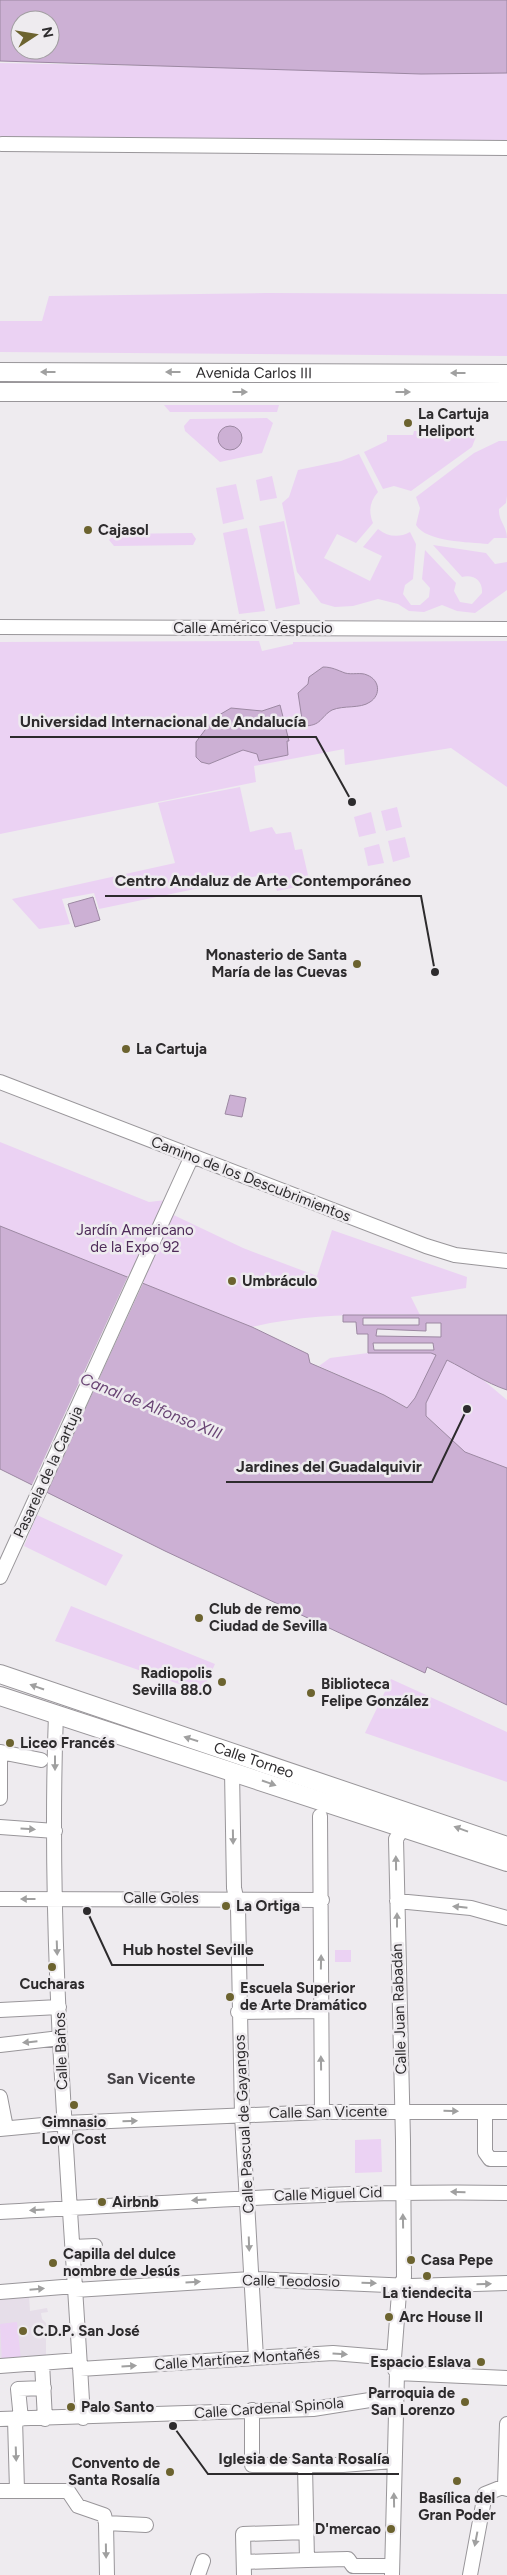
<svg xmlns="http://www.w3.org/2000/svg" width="507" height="2575" viewBox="0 0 507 2575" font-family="Figtree,sans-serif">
  <rect width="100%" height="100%" fill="#eeebef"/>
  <path fill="#e6dee9" d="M29 2296 30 2311 47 2308 48 2312 41 2313 42 2319 46 2323V2359L0 2364V2298Z"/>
  <path fill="#ebd2f3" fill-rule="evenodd" d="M0 63 507 73V148L0 143Z
    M266 293 507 294V356L0 352V321H42L49 296Z
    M164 405H279L277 412H170Z
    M267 418 273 423 262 453 220 462 185 431 184 426 190 419ZM225 428 242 435V443L226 449 223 447 220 433Z
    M414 431H426V434H477L472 447 411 491 394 486 383 489 364 452 387 441V435H413Z
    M499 441H507V496L506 503 499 509C498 521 507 526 507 538H494L488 544C469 542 426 542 416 525L420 508 416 497 474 453Z
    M359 454 378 492C370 501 368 511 373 523L356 543 337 534 324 558 370 581 382 556 363 547 378 529C388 537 399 538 410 532L416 544 413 579 405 585 403 594 411 605H420L429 597 430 588 422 579 425 550 456 583 454 591 460 602 472 604 482 593C483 581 474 574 462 577L433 545 486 553 495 564 507 562V590L475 613 457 611 442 605 424 612 409 611 398 604 378 599 353 606 335 607 321 603 297 572 282 503 289 497 298 470 341 461Z
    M272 476 277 498 260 501 256 480Z
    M236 484 244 519 223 524 216 488Z
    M284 521 300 604 276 609 259 526Z
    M247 528 265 611 239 614 223 533Z
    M192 533 196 539 193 545 114 546 109 540 114 534Z
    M259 641 262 651 293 644V642L507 641V787L451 748 345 765 344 749 254 766 256 782 0 834V642Z
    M240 787 250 832 272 827 276 834 291 832 295 850 302 849 310 884 277 891 272 873 99 909 94 893 62 899 70 924 39 929 12 899 175 863 158 803Z
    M397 807 402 827 386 831 381 811Z
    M371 812 376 833 359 837 354 817Z
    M405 837 410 857 393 862 388 841Z
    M379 844 384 863 368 866 364 848Z
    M0 1142 149 1202 166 1200 161 1209 243 1248 317 1276 332 1230 467 1277 466 1288 411 1297 420 1315C363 1314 308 1314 252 1327L0 1226Z
    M368 1353H432L436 1355 415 1398 408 1408 384 1395 319 1366 330 1358Z
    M446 1360 475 1373 507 1400V1468L465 1452 426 1416V1403Z
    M37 1515 123 1555 106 1586 24 1546Z
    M71 1606 215 1664 202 1692 55 1641Z
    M391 1679 507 1732V1782L365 1733Z
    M335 1950H351V1962H335Z
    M381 2139 382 2172 355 2173V2140Z
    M17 2322 21 2360 2 2362 0 2324Z"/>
  <path fill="#ccb0d4" stroke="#9c88a2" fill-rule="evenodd" d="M0 0H507V73L421 74 0 61ZM20 20H50V50H20Z
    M218 438a12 12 0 1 1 24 0a12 12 0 1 1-24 0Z
    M323 667C332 667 337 670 345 673 352 675 361 672 367 675 380 680 381 695 370 702 360 709 344 705 332 710 320 717 322 726 303 726L298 693 308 684 309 677Z
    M280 705 289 741H287L288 755 259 761 257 754 243 750 209 764 201 762 196 757V742L214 718 231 708 262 711Z
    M93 897 100 920 75 927 68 904Z
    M230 1095 246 1098 242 1117 225 1114Z
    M0 1226 252 1327 308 1354 310 1363 384 1395 407 1408 415 1398 436 1355 431 1353H368V1334H357L356 1322H343V1315H507V1390C486 1383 467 1370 447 1360L426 1403V1416L465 1452 507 1468V1705L427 1667 425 1673 165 1551 0 1469ZM363 1318H419V1325H363ZM426 1323H441V1337L376 1336 377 1329 426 1331ZM373 1343H433L434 1350H374Z"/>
  <path fill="#eeebef" d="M129 1274 144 1281 46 1494 31 1487Z"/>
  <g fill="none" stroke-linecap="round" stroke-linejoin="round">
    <defs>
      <path id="minor" d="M2 144 507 148
        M0 627 507 629
        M0 1082 426 1246 455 1255 507 1261
        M0 1577 192 1156
        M56 1714C47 1949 70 2184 83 2418
        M0 1752V1798
        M1 1752 41 1760
        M232 1771 234 1888 238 1907 242 2115 256 2358
        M320 1816 322 2112
        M0 1827 55 1831
        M0 1899 322 1900
        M397 1901 471 1908 507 1918
        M0 2010 59 2007
        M238 2012 321 2011
        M0 2045 60 2038
        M0 2097 6 2128
        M485 2112V2152L490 2159H507
        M0 2129 64 2123 322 2112H507
        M0 2212C169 2203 337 2190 507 2193
        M73 2247 95 2246
        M75 2290 251 2279 411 2286 507 2283
        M0 2292 75 2286
        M42 2363 45 2419
        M0 2366 79 2360
        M80 2369 333 2353 394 2358
        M397 2373 507 2378
        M252 2410V2465H343L393 2461
        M0 2419 313 2409 395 2396
        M15 2419 17 2490
        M21 2419 18 2389 44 2388
        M507 2424 505 2486 507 2489
        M305 2466 307 2560 348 2559 353 2566H392
        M0 2491H68L78 2506 104 2515 106 2523 107 2575
        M106 2523 146 2525
        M244 2562 307 2560
        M198 2575 203 2561
        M244 2575 243 2534 307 2532
        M392 2575 397 2373 393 2366 394 2358 399 2293 404 2277 403 2140 396 1839 403 1828
        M470 2575 485 2494 505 2486"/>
      <g id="major">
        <path id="s1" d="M0 372 507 374"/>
        <path d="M0 392H507"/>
        <path id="s2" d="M0 1674 507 1846"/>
        <path d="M0 1696 507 1862"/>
      </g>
    </defs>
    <use href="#minor" stroke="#99969a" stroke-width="16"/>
    <use href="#major" stroke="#99969a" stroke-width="20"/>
    <use href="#minor" stroke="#fff" stroke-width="14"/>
    <use href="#major" stroke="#fff" stroke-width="18"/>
  </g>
  <defs><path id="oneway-solid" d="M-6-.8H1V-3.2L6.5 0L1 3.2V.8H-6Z" transform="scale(1.25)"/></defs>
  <g fill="#a0a0a0">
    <use href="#oneway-solid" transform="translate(48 372) rotate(-180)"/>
    <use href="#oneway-solid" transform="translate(173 372) rotate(-180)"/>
    <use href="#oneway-solid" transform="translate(458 373) rotate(-180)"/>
    <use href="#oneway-solid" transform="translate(240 392)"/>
    <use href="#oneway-solid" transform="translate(403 392)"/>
    <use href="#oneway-solid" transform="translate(37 1687) rotate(-161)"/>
    <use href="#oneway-solid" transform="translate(191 1739) rotate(-162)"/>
    <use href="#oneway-solid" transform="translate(55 1763) rotate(90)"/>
    <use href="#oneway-solid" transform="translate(269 1783) rotate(19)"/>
    <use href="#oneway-solid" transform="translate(28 1829) rotate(4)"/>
    <use href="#oneway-solid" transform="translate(461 1829) rotate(-160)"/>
    <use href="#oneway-solid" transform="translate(233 1837) rotate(89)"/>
    <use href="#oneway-solid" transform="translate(396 1863) rotate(-91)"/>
    <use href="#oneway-solid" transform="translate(28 1899) rotate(-180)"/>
    <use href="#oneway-solid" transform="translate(460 1907) rotate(-174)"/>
    <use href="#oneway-solid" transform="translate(397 1920) rotate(-90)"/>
    <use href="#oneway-solid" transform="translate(57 1948) rotate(88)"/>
    <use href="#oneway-solid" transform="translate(321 1962) rotate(-89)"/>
    <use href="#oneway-solid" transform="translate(30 2042) rotate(174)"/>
    <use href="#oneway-solid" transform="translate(321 2063) rotate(-91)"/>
    <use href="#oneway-solid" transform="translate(451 2111) rotate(1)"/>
    <use href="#oneway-solid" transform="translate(130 2121) rotate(-2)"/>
    <use href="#oneway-solid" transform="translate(458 2192) rotate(-179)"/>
    <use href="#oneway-solid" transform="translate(199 2200) rotate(176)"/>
    <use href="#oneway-solid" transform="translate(37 2210) rotate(177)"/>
    <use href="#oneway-solid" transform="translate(403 2221) rotate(-91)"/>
    <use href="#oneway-solid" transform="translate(249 2244) rotate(88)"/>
    <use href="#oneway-solid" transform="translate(193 2282) rotate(-3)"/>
    <use href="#oneway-solid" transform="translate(369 2283) rotate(2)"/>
    <use href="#oneway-solid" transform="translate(484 2284) rotate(-1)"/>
    <use href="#oneway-solid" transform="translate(37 2289) rotate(-5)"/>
    <use href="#oneway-solid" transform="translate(340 2354) rotate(4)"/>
    <use href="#oneway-solid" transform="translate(129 2366) rotate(-3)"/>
    <use href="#oneway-solid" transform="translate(16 2454) rotate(88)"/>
    <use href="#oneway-solid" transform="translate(394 2500) rotate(-91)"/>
    <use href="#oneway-solid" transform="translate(476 2539) rotate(101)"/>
    <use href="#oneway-solid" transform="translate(106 2551) rotate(89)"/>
  </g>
  <g fill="#6c632f" stroke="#eeebef" stroke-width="2">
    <circle cx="408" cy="423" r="5"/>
    <circle cx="88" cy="530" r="5"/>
    <circle cx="357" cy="964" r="5"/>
    <circle cx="126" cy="1049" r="5"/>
    <circle cx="232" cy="1281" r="5"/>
    <circle cx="199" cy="1618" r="5"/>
    <circle cx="222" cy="1682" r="5"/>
    <circle cx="311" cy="1693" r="5"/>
    <circle cx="10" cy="1743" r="5"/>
    <circle cx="226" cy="1906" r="5"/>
    <circle cx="52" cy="1967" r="5"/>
    <circle cx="230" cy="1997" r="5"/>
    <circle cx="74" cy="2105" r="5"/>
    <circle cx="102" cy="2202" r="5"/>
    <circle cx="411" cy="2260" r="5"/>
    <circle cx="53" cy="2263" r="5"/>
    <circle cx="427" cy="2276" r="5"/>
    <circle cx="389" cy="2317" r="5"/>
    <circle cx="23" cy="2331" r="5"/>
    <circle cx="481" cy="2362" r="5"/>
    <circle cx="465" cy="2402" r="5"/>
    <circle cx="71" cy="2407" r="5"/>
    <circle cx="170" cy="2472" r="5"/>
    <circle cx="457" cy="2481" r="5"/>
    <circle cx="391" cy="2529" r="5"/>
  </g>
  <g text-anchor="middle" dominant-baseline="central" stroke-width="5" stroke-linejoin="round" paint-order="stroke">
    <g font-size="15" fill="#2d2b2d" stroke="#eeebef">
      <text stroke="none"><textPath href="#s1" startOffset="254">Avenida Carlos III</textPath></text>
      <text x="253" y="628">Calle Américo Vespucio</text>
      <text transform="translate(251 1179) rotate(21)">Camino de los Descubrimientos</text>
      <text transform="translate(48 1472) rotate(-65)">Pasarela de la Cartuja</text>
      <text stroke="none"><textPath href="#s2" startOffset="268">Calle Torneo</textPath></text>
      <text x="161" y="1898">Calle Goles</text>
      <text transform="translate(399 2009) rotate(-92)">Calle Juan Rabadán</text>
      <text transform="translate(61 2051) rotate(-92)">Calle Baños</text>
      <text transform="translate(328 2112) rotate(-1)">Calle San Vicente</text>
      <text transform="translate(244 2124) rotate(-93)">Calle Pascual de Gayangos</text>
      <text transform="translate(328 2194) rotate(-2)">Calle Miguel Cid</text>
      <text transform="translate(291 2281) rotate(1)">Calle Teodosio</text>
      <text transform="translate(237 2359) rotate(-4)">Calle Martínez Montañés</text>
      <text transform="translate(269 2408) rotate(-4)">Calle Cardenal Spinola</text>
    </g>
    <g font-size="15" font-weight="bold" fill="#2d2b2d" stroke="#eeebef" text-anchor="start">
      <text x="418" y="414">La Cartuja<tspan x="418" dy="17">Heliport</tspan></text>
      <text x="98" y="530">Cajasol</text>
      <text x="347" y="955" text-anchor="end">Monasterio de Santa<tspan x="347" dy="17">María de las Cuevas</tspan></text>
      <text x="136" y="1049">La Cartuja</text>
      <text x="242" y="1281">Umbráculo</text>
      <text x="209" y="1609">Club de remo<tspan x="209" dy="17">Ciudad de Sevilla</tspan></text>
      <text x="212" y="1673" text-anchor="end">Radiopolis<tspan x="212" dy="17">Sevilla 88.0</tspan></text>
      <text x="321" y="1684">Biblioteca<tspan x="321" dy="17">Felipe González</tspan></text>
      <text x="20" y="1743">Liceo Francés</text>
      <text x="236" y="1906">La Ortiga</text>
      <text x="52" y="1984" text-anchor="middle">Cucharas</text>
      <text x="240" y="1988">Escuela Superior<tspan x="240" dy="17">de Arte Dramático</tspan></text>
      <text x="74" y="2122" text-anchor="middle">Gimnasio<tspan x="74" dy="17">Low Cost</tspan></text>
      <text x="112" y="2202">Airbnb</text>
      <text x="63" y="2254">Capilla del dulce<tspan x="63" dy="17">nombre de Jesús</tspan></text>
      <text x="421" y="2260">Casa Pepe</text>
      <text x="427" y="2293" text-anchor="middle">La tiendecita</text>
      <text x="399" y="2317">Arc House II</text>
      <text x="33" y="2331">C.D.P. San José</text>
      <text x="471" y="2362" text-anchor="end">Espacio Eslava</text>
      <text x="455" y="2393" text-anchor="end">Parroquia de<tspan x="455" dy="17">San Lorenzo</tspan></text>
      <text x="81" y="2407">Palo Santo</text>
      <text x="160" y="2463" text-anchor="end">Convento de<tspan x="160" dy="17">Santa Rosalía</tspan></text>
      <text x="457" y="2498" text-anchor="middle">Basílica del<tspan x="457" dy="17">Gran Poder</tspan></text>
      <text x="381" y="2529" text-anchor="end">D'mercao</text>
    </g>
    <g font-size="15" fill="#4e2b59" stroke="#eeebef">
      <text x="135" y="1230">Jardín Americano<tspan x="135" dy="17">de la Expo 92</tspan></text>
    </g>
    <g font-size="16" font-style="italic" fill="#684373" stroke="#eeebef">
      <text transform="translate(151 1406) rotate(22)">Canal de Alfonso XIII</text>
    </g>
    <g font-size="16" font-weight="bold" fill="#454246" stroke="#eeebef">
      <text x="151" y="2078">San Vicente</text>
    </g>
  </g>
  <path fill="none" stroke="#2d2b2d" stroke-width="2" d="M352 802L316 737H10M435 972L421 896H105M467 1409L432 1482H226M87 1911L112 1965H264M173 2426L208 2474H399"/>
  <g fill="#2d2b2d" stroke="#eeebef" stroke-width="2">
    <circle cx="352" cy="802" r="5"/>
    <circle cx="435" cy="972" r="5"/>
    <circle cx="467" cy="1409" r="5"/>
    <circle cx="87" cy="1911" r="5"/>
    <circle cx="173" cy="2426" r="5"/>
  </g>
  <g font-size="16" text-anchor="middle" font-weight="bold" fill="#2d2b2d" stroke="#eeebef" stroke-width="5" stroke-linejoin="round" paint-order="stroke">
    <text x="163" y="727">Universidad Internacional de Andalucía</text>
    <text x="263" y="886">Centro Andaluz de Arte Contemporáneo</text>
    <text x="329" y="1472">Jardines del Guadalquivir</text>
    <text x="188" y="1955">Hub hostel Seville</text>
    <text x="304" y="2464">Iglesia de Santa Rosalía</text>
  </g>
  <g transform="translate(35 35) rotate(78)"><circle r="24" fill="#eeebef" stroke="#a19ea1"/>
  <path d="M0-4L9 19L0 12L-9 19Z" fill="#6c632f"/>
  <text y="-8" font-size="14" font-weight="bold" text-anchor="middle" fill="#2d2b2d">N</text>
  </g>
</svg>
